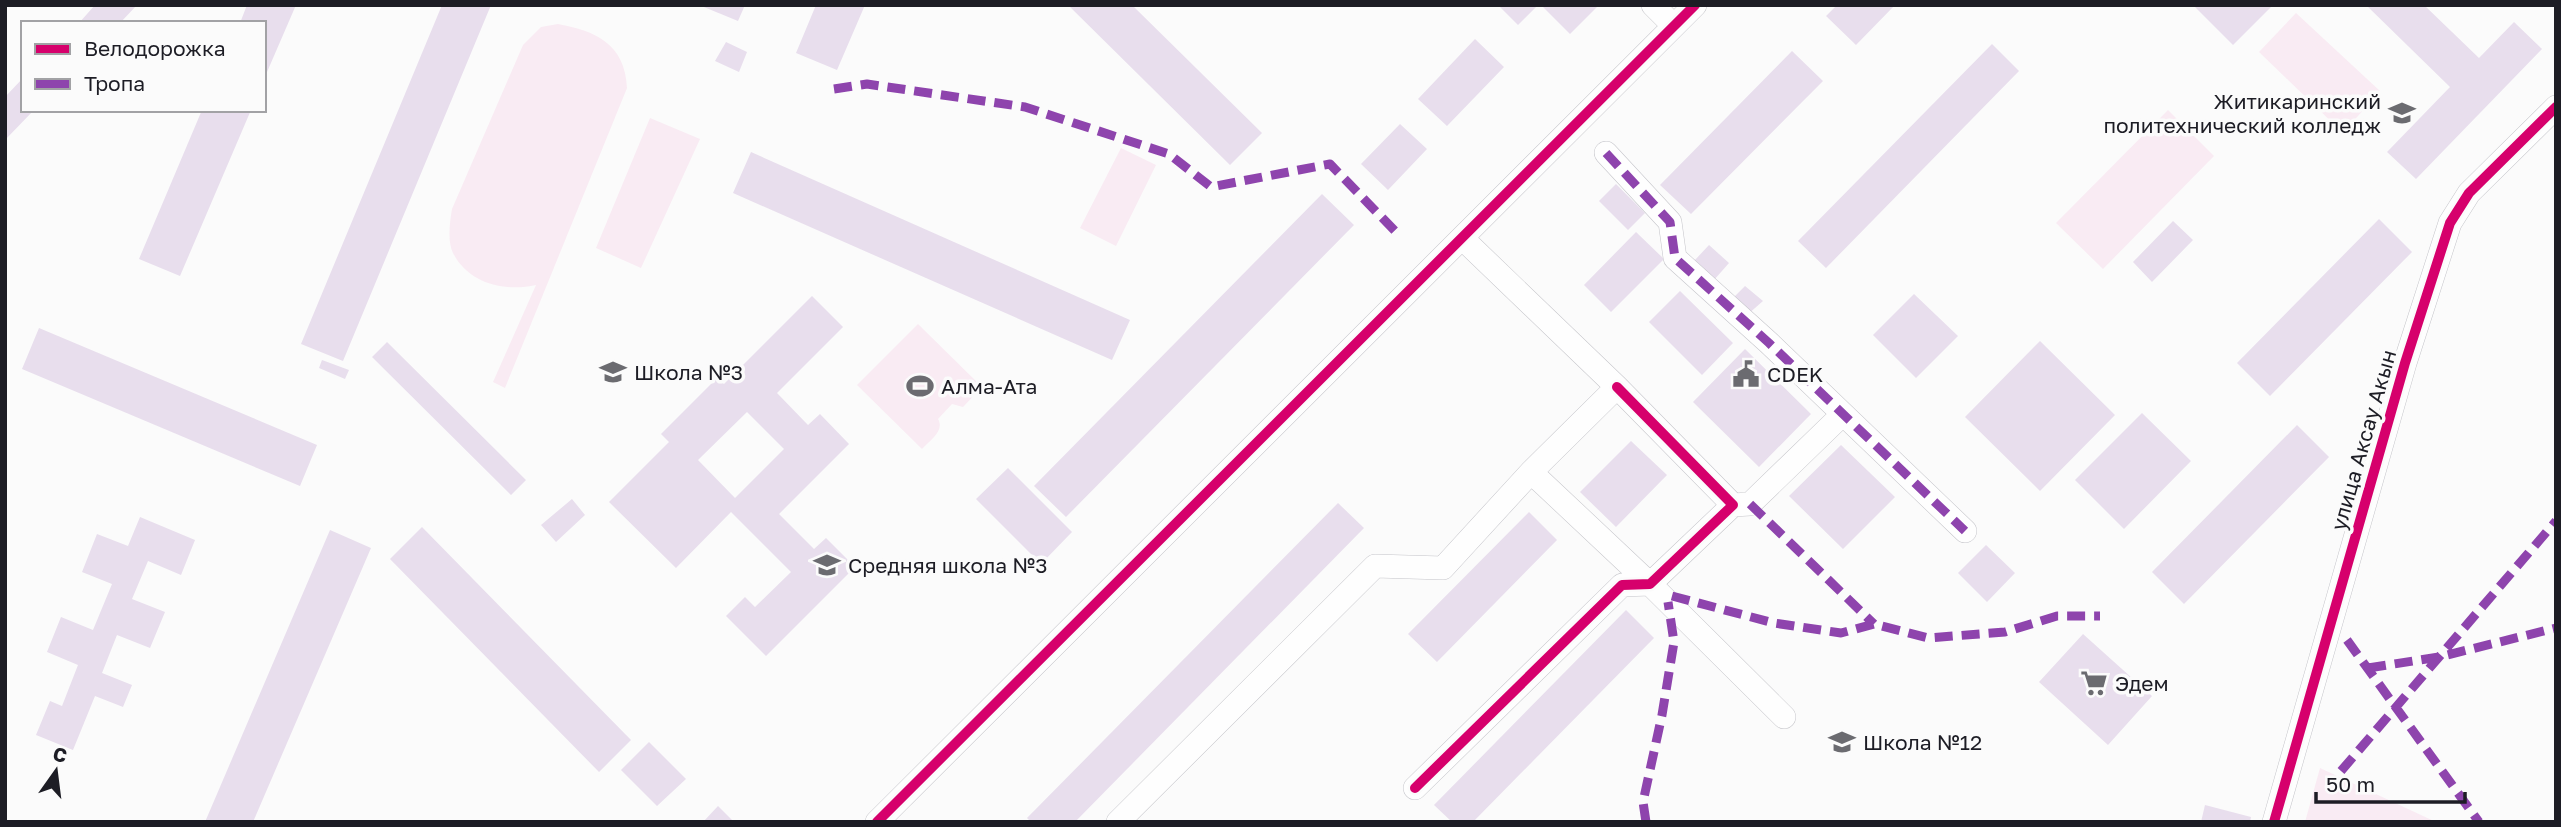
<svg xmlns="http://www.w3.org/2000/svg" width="2561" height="827" viewBox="0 0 2561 827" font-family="'Golos Text',sans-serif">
  <rect width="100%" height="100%" fill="#fbfbfb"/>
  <path fill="#f9ebf3" d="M2296 13 2380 91 2343 133 2259 52Z
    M558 24C596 31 625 44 627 88L505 388 493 382 536 285C505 292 469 284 453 253 447 241 450 221 452 209L523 45 541 27Z
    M2168 110 2214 156 2103 269 2056 223Z
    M650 118 700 139 641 268 596 248Z
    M1121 148 1156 165 1116 246 1080 228Z
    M918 324 982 387 963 407 952 404 938 419C945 431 930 440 922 449L857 385Z
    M2320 768 2436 822H2305Z"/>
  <path fill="#e8deed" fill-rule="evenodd" d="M95 5H137L120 23H79Z
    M247 5H296L264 79V23H240Z
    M442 5H491L343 361 301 344Z
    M699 5H745L738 21Z
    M816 5H865L837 70 796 53Z
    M1068 5H1132L1262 133 1230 165Z
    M1498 5H1538L1518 25Z
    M1541 5H1599L1570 34Z
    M1837 5H1895L1856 45 1826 16Z
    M2193 5H2273L2233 45Z
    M2366 5H2424L2479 58 2514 22 2542 49 2416 179 2387 152 2450 87Z
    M1475 39 1504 67 1447 126 1418 99Z
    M726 42 747 52 739 72 715 61Z
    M1992 44 2019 71 1826 268 1798 241Z
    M1792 51 1823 81 1691 214 1660 185Z
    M23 78V110H34L5 140V97Z
    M202 110H251L180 276 139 259Z
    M1400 124 1427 149 1388 190 1361 164Z
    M751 152 1130 320 1112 360 733 193Z
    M1616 184 1645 213 1628 230 1599 201Z
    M1322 194 1354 225 1066 517 1034 486Z
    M2379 219 2412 252 2270 396 2237 363Z
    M2173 221 2193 240 2152 282 2133 262Z
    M1636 232 1664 259 1611 312 1584 285Z
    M1709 245 1729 263 1714 280 1694 261Z
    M1745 286 1763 301 1747 315 1731 300Z
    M1680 291 1733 343 1702 375 1649 322Z
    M1914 294 1958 336 1916 378 1873 335Z
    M812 296 843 327 777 393 808 425 820 414 849 444 779 514 814 549 826 538 855 567 766 656 726 616 745 597 755 607 791 572 731 512 676 568 609 502 669 442 661 434 717 378 724 384ZM747 412 784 449 735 498 698 460Z
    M39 328 317 445 300 486 22 369Z
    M2040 341 2115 415 2040 491 1965 417Z
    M387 342 526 480 511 495 372 357Z
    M1745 349 1811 414 1759 467 1693 402Z
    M322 360 349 370 345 379 319 368Z
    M2142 413 2191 461 2124 529 2075 480Z
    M2297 425 2329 457 2184 604 2152 572Z
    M1631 441 1667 475 1616 527 1580 492Z
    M1841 445 1895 497 1843 549 1789 496Z
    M1008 468 1072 532 1041 564 976 499Z
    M572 499 585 515 556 542 541 525Z
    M1338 503 1364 528 1075 822H1031L1027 818Z
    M1529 512 1557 540 1437 662 1408 634Z
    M140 517 195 540 181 575 148 561 132 599 165 612 150 648 117 635 102 673 132 685 123 707 95 696 73 750 36 735 50 701 62 706 78 665 47 652 61 617 93 630 112 584 82 572 97 534 128 546Z
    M422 527 631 740 599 772 390 559Z
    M330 530 371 548 253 822H205Z
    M1986 545 2015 573 1987 602 1958 573Z
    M1626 610 1654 638 1473 822H1452L1434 805Z
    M2083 634 2152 696 2108 745 2039 682Z
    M649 742 686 779 657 806 621 770Z
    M2205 805 2251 817 2250 822H2201Z
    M718 806 734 822H703Z"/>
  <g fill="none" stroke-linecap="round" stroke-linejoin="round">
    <defs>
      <path id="minor" d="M1653 5 1674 26
        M1606 153 1670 222 1675 258 1769 343 1965 531
        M1531 472 1650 584 1784 717
        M1733 505 1750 504 1843 414
        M1415 788 1622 585 1650 584 1733 505 1617 387
        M877 822 1695 5
        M1118 822 1375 566 1443 568 1531 472 1617 387 1462 238
        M2274 822 2405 363 2450 223 2469 193 2556 107"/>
    </defs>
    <use href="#minor" stroke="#c5c5ca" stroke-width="24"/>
    <use href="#minor" stroke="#fefefe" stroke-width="23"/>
    <path stroke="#8e44ad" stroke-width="9" stroke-dasharray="18 9" stroke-linecap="butt" d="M834 89 867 84 1025 107 1169 154 1211 187 1330 164 1395 231
      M1606 153 1670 222 1675 258 1769 343 1965 531
      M1750 504 1874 624
      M1672 596 1774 623 1841 633 1874 624 1928 638 2005 632 2057 616H2100
      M2347 640 2479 822
      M2368 668 2439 657 2556 628
      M2341 771 2556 521
      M1646 822 1643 802 1662 715 1674 642 1668 602"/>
    <defs>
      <path id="cycleway" d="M1415 788 1622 585 1650 584 1733 505 1617 387
        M877 822 1695 5
        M2274 822 2405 363 2450 223 2469 193 2556 107"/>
    </defs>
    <use href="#cycleway" stroke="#fbfbfb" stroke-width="15"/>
    <use href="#cycleway" stroke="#d6006c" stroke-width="10"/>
  </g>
  <defs>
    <symbol id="university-bare" viewBox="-9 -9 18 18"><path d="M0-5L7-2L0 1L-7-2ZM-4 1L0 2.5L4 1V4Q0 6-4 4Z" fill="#6b6b70" stroke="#fbfbfb" stroke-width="2.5" paint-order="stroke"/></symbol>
    <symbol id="school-bare" viewBox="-9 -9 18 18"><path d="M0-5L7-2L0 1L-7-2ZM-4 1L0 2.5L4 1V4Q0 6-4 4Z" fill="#6b6b70" stroke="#fbfbfb" stroke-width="2.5" paint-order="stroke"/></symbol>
    <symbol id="civic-bare" viewBox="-9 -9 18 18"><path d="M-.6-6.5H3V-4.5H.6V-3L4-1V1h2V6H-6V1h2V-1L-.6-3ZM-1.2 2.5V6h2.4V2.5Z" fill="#6b6b70" stroke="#fbfbfb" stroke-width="2.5" paint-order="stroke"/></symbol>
    <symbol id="stadium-bare" viewBox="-9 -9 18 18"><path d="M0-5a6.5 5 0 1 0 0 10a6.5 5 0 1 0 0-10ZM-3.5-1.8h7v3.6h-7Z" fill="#6b6b70" stroke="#fbfbfb" stroke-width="2.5" paint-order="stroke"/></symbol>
    <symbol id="supermarket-bare" viewBox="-9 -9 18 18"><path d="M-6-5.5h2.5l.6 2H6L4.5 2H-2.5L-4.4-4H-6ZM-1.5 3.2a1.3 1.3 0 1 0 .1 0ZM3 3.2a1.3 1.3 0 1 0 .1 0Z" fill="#6b6b70" stroke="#fbfbfb" stroke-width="2.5" paint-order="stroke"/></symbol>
  </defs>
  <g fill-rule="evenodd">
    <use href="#university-bare" x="2383" y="94" width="38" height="38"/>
    <use href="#school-bare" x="594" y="353" width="38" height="38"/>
    <use href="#civic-bare" x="1727" y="355" width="38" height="38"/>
    <use href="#stadium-bare" x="901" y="367" width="38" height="38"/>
    <use href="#school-bare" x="808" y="546" width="38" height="38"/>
    <use href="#supermarket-bare" x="2075" y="664" width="38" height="38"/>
    <use href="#school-bare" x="1823" y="723" width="38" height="38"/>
  </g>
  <g text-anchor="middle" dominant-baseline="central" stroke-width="7" stroke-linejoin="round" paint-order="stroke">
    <g font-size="21" fill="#1d1d25" stroke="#fbfbfb" text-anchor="start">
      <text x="2381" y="101" text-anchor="end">Житикаринский<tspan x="2381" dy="24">политехнический колледж</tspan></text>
      <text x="634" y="372">Школа №3</text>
      <text x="1767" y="374">CDEK</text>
      <text x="941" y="386">Алма-Ата</text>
      <text x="848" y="565">Средняя школа №3</text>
      <text x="2115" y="683">Эдем</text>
      <text x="1863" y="742">Школа №12</text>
    </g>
    <g font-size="21" fill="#1d1d25" stroke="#fbfbfb">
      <text transform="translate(2363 440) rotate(-74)">улица Аксау Акын</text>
    </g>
  </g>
  <rect width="2561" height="827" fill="none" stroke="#1d1d25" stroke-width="14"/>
  <rect x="21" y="21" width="245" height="91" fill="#fbfbfb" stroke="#a2a2a5" stroke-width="2"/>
  <rect x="35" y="44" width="35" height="10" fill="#d6006c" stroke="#a2a2a5" stroke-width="2"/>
  <text x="84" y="56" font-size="21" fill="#1d1d25">Велодорожка</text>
  <rect x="35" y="79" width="35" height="10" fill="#8e44ad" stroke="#a2a2a5" stroke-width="2"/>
  <text x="84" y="91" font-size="21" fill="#1d1d25">Тропа</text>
  <g transform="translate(56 771) rotate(14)" stroke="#fbfbfb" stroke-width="5" paint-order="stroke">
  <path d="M0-5L12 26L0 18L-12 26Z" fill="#1d1d25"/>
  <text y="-10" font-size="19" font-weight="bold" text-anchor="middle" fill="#1d1d25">С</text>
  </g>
  <path d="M2316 792v10h149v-10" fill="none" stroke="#1d1d25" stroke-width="3.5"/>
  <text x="2326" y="792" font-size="21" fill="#1d1d25" stroke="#fbfbfb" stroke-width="5" paint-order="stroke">50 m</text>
</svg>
